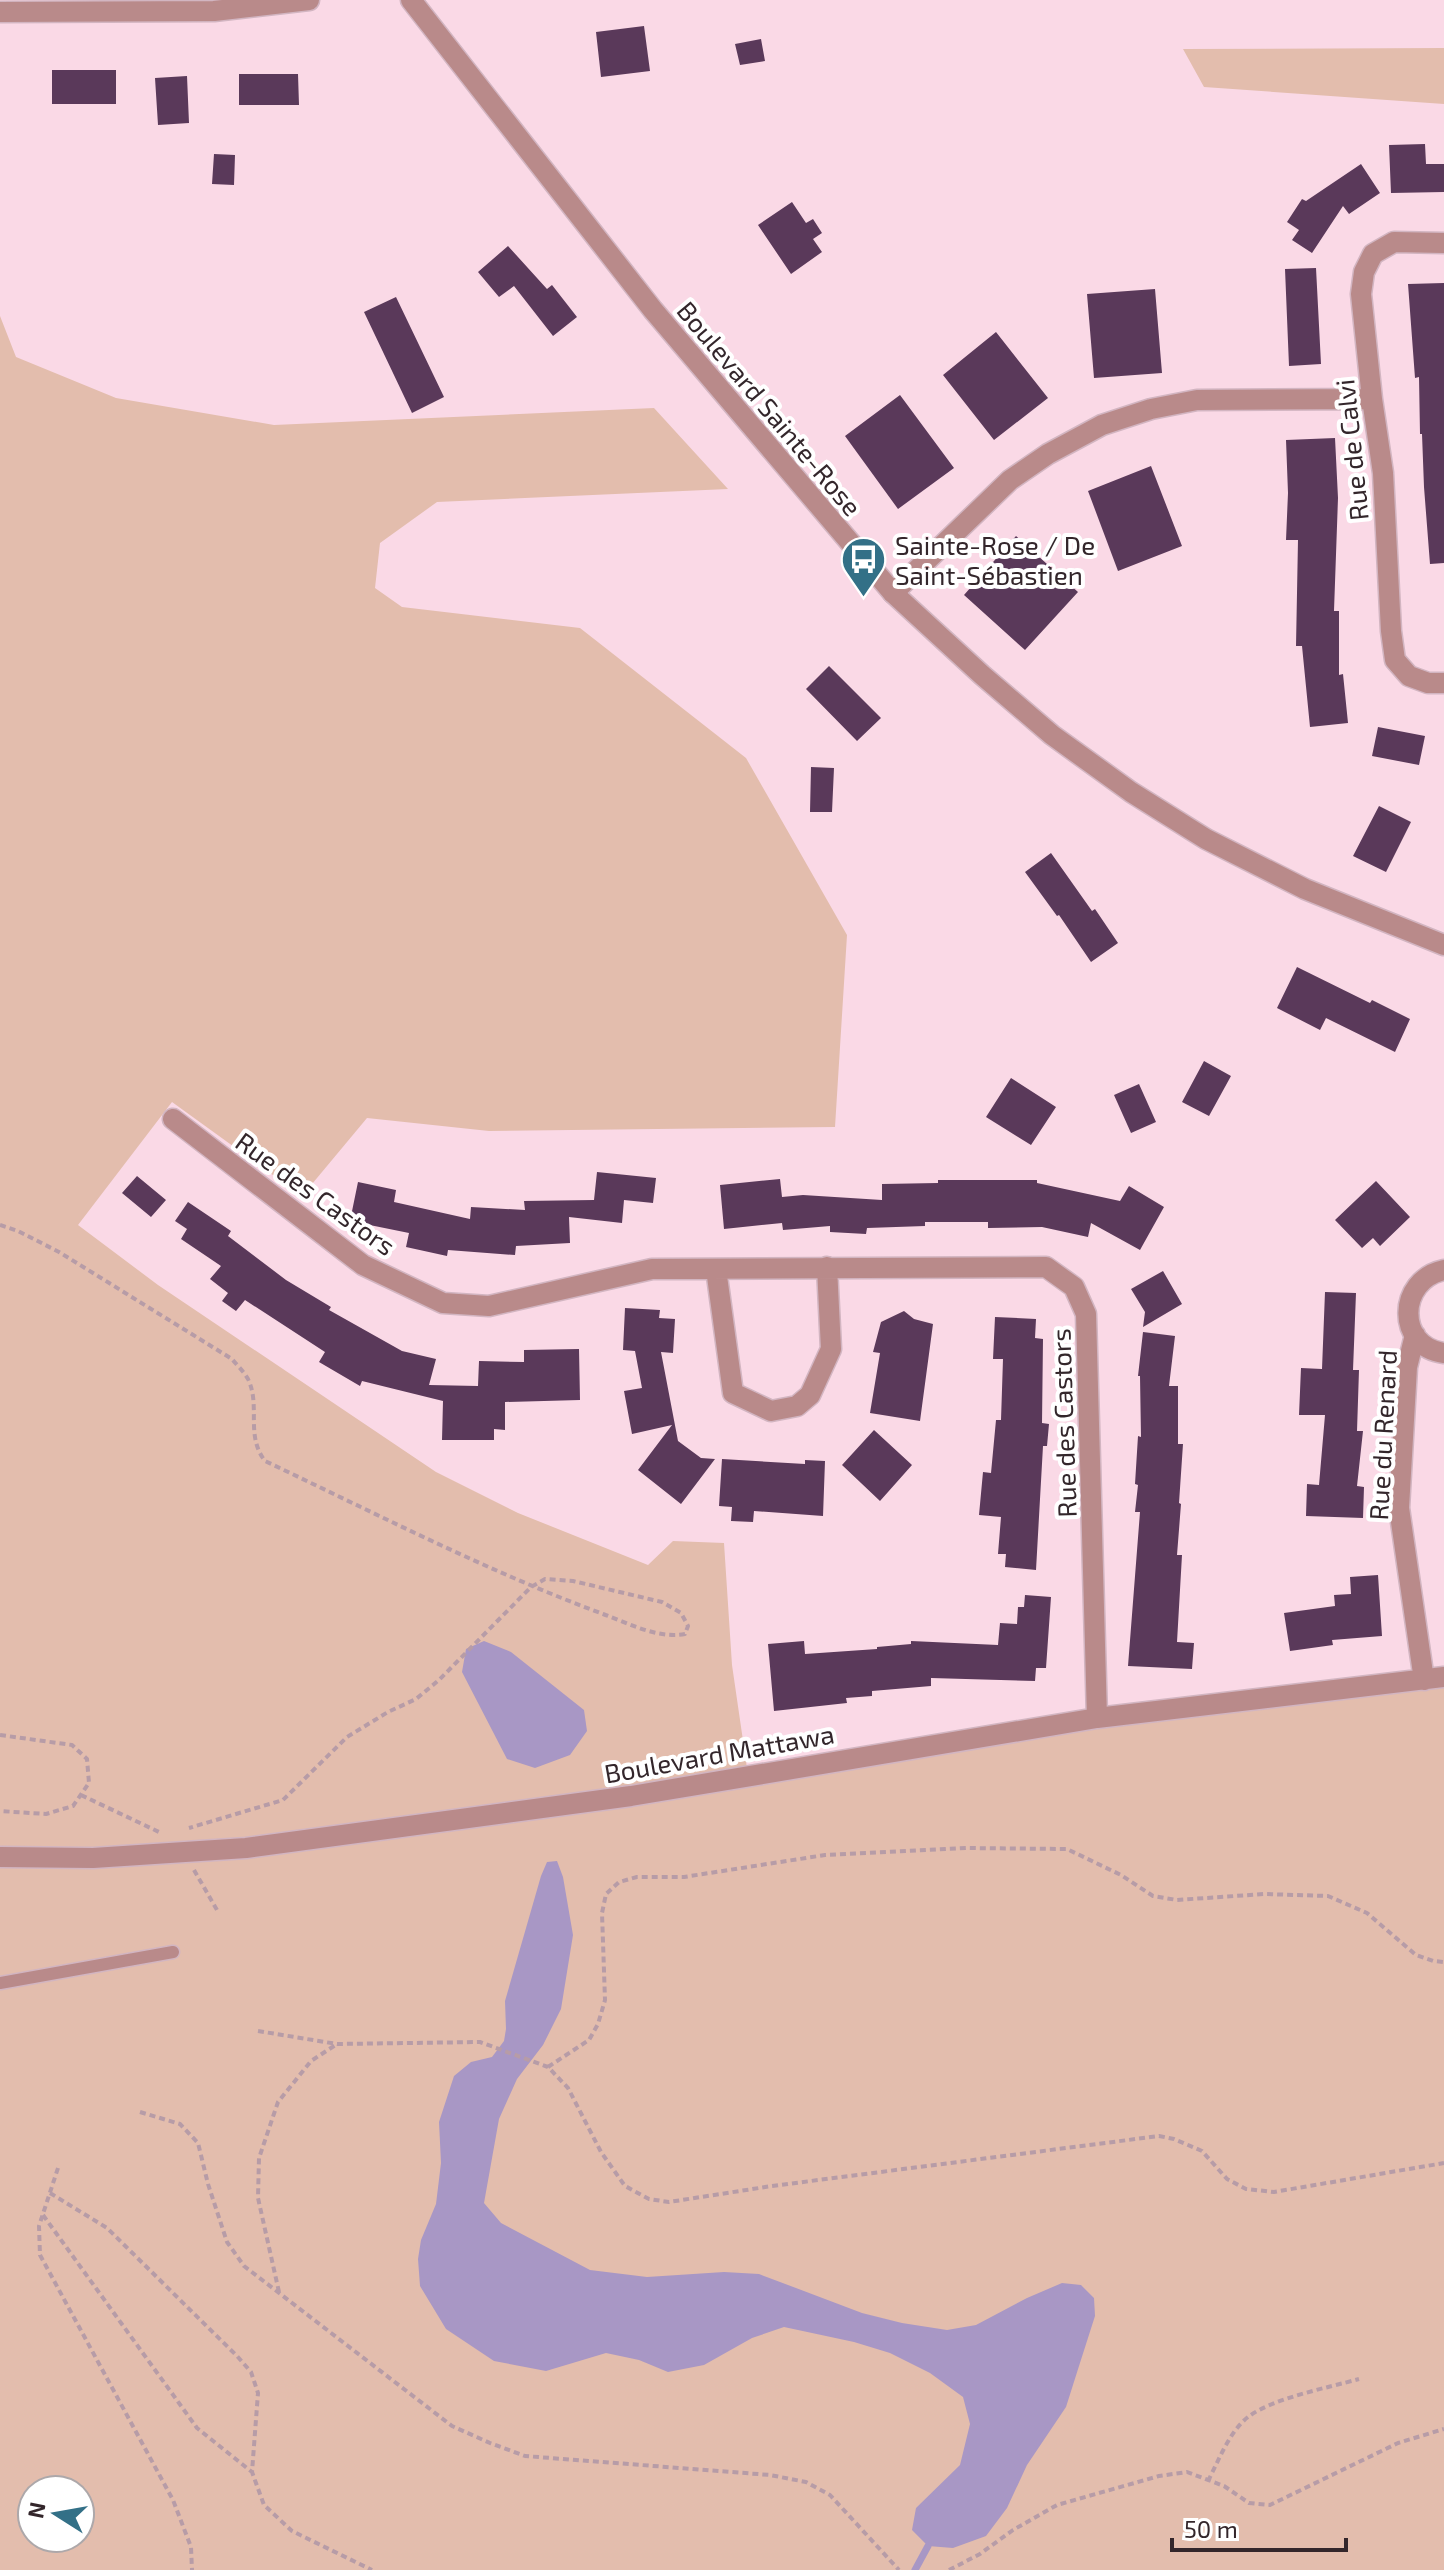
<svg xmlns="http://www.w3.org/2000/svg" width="1444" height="2570" viewBox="0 0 1444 2570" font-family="'Exo 2',sans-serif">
  <rect width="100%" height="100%" fill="#fad9e6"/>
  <path fill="#e3bdad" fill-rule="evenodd" d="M1444 48V104L1204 87 1183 49Z
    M0 316 16 357 116 398 274 425 654 408 728 489 437 502 380 543 375 588 402 607 580 628 746 758 847 935 835 1127 489 1131 367 1118 302 1196 172 1102 78 1225 158 1285 436 1472 518 1513 648 1565 673 1541 724 1543 732 1665 748 1775 1444 1676V2570H0ZM32 2490H80V2538H32Z"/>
  <path fill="#a897c5" d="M484 1641 511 1652 584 1710 587 1731 570 1755 535 1768 507 1759 462 1672 466 1649Z
    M557 1861 563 1877 573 1935 561 2009 543 2045 517 2079 499 2119 484 2203 501 2223 590 2270 647 2277 724 2272 759 2274 862 2313 902 2323 947 2330 976 2325 1027 2298 1062 2283 1081 2285 1094 2298 1095 2316 1079 2366 1066 2407 1027 2465 1007 2508 986 2536 953 2548 928 2546 912 2530 916 2508 960 2465 970 2424 963 2397 930 2373 890 2353 854 2342 784 2327 752 2338 704 2365 668 2372 639 2360 606 2353 546 2371 494 2361 446 2329 420 2286 418 2259 421 2240 436 2204 441 2163 439 2122 454 2076 471 2062 492 2057 504 2041 506 2029 505 2001 541 1876 547 1862Z"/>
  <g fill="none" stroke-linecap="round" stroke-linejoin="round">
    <path stroke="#a897c5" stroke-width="7" d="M915 2570 928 2546"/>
  </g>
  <path fill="#5a395a" d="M644 26 650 71 601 77 596 32Z
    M761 39 765 61 740 65 735 44Z
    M52 70H116V104H52Z
    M239 74H298L299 105H239Z
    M187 76 189 123 158 125 155 78Z
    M1425 144 1426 164H1444V192L1391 193 1389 145Z
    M214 154 235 155 234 185 212 184Z
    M1361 164 1380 193 1349 214 1343 206 1312 253 1292 240 1299 230 1287 222 1302 199 1306 201Z
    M792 202 806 223 813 219 822 233 813 239 822 252 791 274 758 225Z
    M508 246 547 289 552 285 577 317 553 336 514 286 499 297 478 272Z
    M1316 268 1321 364 1289 366 1285 269Z
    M1444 283V563L1430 564 1424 487 1422 434H1420L1419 377 1415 378 1408 284Z
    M1155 289 1162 373 1094 378 1087 294Z
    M396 297 444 397 412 413 364 312Z
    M996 332 1048 398 994 440 943 375Z
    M900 395 954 468 898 509 845 436Z
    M1335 438 1338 498 1334 611H1339V675L1343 674 1348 723 1310 727 1302 646H1296L1298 540H1286L1288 493 1286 440Z
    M1151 466 1182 546 1118 571 1088 491Z
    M1016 536 1078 592 1025 650 964 595Z
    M829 666 881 718 857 741 806 689Z
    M1378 727 1425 736 1419 765 1372 756Z
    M811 767 834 768 832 812H810Z
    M1379 806 1411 822 1386 872 1353 856Z
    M1051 853 1092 911 1095 909 1118 943 1091 962 1059 915 1057 916 1025 872Z
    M1297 967 1370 1003 1372 1000 1410 1019 1395 1052 1326 1018 1320 1030 1277 1008Z
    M1204 1061 1231 1076 1209 1116 1182 1102Z
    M1011 1078 1056 1107 1031 1145 986 1117Z
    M1139 1084 1156 1122 1131 1133 1114 1095Z
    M597 1172 656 1178 653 1203 624 1200 622 1223 569 1217 570 1243 516 1246 515 1255 448 1250 447 1256 406 1247 409 1233 350 1221 358 1182 396 1190 394 1202 470 1219 471 1207 525 1210 524 1201 594 1200Z
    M137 1176 166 1200 151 1217 122 1193Z
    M780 1179 782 1197 803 1195 882 1200V1184L938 1183V1180H1037V1183L1120 1201 1129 1186 1164 1207 1140 1250 1091 1223 1088 1237 1042 1227 988 1228V1222H925V1226L867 1228 866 1234 830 1232V1226L783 1230 782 1223 724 1229 720 1185Z
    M1376 1181 1410 1217 1380 1246 1373 1238 1362 1248 1335 1220Z
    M188 1202 231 1231 228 1236 286 1280 331 1307 329 1310 402 1351 436 1359 429 1385 478 1386 479 1361 524 1362V1350L579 1349 580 1400 505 1402V1430L494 1429V1440H442L443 1401 362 1381 360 1386 319 1362 325 1352 245 1300 236 1311 222 1301 228 1293 210 1279 221 1266 181 1239 187 1229 175 1221Z
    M1163 1271 1182 1304 1143 1327 1145 1312 1131 1289Z
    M1325 1292 1356 1293 1353 1370H1359L1357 1431H1363L1357 1486 1364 1487 1363 1518 1306 1516 1307 1484 1319 1485 1325 1415H1299L1301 1368 1322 1369Z
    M625 1308 660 1310 659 1318 675 1319 673 1353 661 1352 678 1441 701 1458 715 1459 681 1504 638 1470 672 1425 632 1434 624 1391 642 1388 635 1351 623 1350Z
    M904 1311 914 1319 933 1324 920 1421 870 1413 880 1353 873 1352 881 1322Z
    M995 1317 1036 1319 1035 1338 1043 1339 1042 1423 1049 1424 1047 1446H1043L1036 1570 1005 1567 1006 1554H998L1001 1517 979 1515 983 1472 991 1473 996 1420H1001L1003 1359H993Z
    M1143 1332 1175 1336 1169 1386H1178V1444H1183L1179 1503 1181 1504 1177 1555H1182L1177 1642 1194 1643 1192 1669 1128 1666 1140 1512H1135L1138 1485 1135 1484 1138 1436 1141 1437 1140 1376H1138Z
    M874 1430 912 1465 880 1501 842 1465Z
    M722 1459 805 1464V1460L825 1461 823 1516 754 1511 753 1522 731 1521 732 1507 719 1506Z
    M1378 1575 1382 1636 1332 1640 1333 1645 1290 1651 1284 1613 1335 1606 1334 1595 1351 1594 1350 1577Z
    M1025 1595 1051 1597 1046 1668H1036L1035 1681 931 1678V1686L872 1691V1696L846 1698 847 1703 774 1711 768 1644 804 1641 805 1654 877 1649V1647L911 1644V1641L998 1645 1000 1623 1017 1624 1018 1607H1024Z"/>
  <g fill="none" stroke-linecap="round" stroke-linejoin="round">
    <defs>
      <path id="service" d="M0 1983 173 1952"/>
      <path id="minor" d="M0 12 214 11 309 0
        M1444 243 1394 242 1373 254 1364 272 1361 294 1372 399 1383 473 1391 631 1395 660 1409 676 1428 683H1444
        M893 593 1010 480 1048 454 1102 425 1151 409 1197 400 1372 399
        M173 1119 363 1265 443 1303 489 1306 652 1269 1046 1267 1074 1287 1086 1314 1097 1718
        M716 1269 733 1393 771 1411 797 1406 810 1395 831 1349 827 1267
        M1444 1270C1397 1280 1396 1347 1444 1353
        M1415 1335 1407 1367 1399 1508 1424 1680
        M0 1857 93 1858 246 1848 631 1796 1097 1718 1444 1677"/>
      <path id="tertiary" d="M411 0 653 310 893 593 982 675 1052 735 1131 792 1206 839 1305 889 1444 945"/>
    </defs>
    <use href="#service" stroke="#d2b5c1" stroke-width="15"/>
    <use href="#minor" stroke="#d2b5c1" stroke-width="23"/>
    <use href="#tertiary" stroke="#d2b5c1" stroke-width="23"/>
    <path stroke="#b79ca7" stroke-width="4" stroke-dasharray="6 4" stroke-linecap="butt" d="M0 1225 18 1231 59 1252 232 1359C237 1365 244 1372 248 1379 261 1406 245 1435 265 1461 377 1514 487 1571 603 1614 628 1623 657 1639 685 1634L688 1626 681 1613 662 1602 573 1581 545 1579 531 1587 439 1680 416 1699 388 1712 347 1737 283 1800 189 1828
      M0 1735 72 1745 87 1759 89 1783 73 1806 46 1814 0 1811
      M81 1795 159 1832
      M194 1870 217 1910
      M258 2031 337 2044 480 2042 548 2067 568 2088 601 2152 625 2186 649 2199 669 2202 772 2186 1159 2136 1174 2139 1202 2151 1227 2179 1246 2189 1274 2192 1444 2163
      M548 2067 589 2040 598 2024 605 2000 602 1913 606 1894 619 1882 637 1877H684L825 1855 966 1848 1067 1849 1121 1875 1153 1896 1177 1900 1264 1894 1328 1896 1367 1913 1416 1955 1433 1961 1444 1962
      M140 2112 180 2124 198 2143 208 2184 227 2242 244 2266 452 2426 490 2443 525 2456 770 2475 806 2482 830 2495 899 2570
      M58 2168 39 2226 40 2255 173 2500 191 2547 192 2570
      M50 2193 107 2228 237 2356 251 2372 258 2393 252 2472 264 2505 292 2531 372 2570
      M43 2215 197 2428 252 2472
      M279 2292 258 2198 259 2158 278 2102 311 2061 337 2044
      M1208 2481C1219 2460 1229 2432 1248 2417 1273 2398 1327 2388 1359 2379
      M949 2570 980 2554 1013 2530 1057 2505 1159 2476 1187 2472 1224 2486 1249 2503 1270 2505 1398 2443 1444 2429"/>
    <use href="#service" stroke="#b98a8a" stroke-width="12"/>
    <use href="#minor" stroke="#b98a8a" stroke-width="20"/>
    <use href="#tertiary" stroke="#b98a8a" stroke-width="20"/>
  </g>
  <defs>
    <symbol id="bus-pin" viewBox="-11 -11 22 30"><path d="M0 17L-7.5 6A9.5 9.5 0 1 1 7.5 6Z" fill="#337087" stroke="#fff"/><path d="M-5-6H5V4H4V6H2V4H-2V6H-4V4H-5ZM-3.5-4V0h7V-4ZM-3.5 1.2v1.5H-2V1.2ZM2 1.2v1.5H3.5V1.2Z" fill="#fff"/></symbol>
  </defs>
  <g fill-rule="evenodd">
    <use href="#bus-pin" x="838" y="534" width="51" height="69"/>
  </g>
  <g text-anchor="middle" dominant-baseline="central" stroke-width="8" stroke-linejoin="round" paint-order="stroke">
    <g font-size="26" fill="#33262b" stroke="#fff">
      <text transform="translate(770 408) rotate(50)">Boulevard Sainte-Rose</text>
      <text transform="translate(1351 450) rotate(-96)">Rue de Calvi</text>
      <text transform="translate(316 1193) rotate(36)">Rue des Castors</text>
      <text transform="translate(1063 1423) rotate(-92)">Rue des Castors</text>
      <text transform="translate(1382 1435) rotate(-87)">Rue du Renard</text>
      <text transform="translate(719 1753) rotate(-10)">Boulevard Mattawa</text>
    </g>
    <g font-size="26" fill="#33262b" stroke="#fff" text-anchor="start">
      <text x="895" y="544">Sainte-Rose / De<tspan x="895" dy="30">Saint-Sébastien</tspan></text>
    </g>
  </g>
  <g transform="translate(56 2514) rotate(281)"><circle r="38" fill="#ffffff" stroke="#ada8aa" stroke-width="2"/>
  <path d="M0-6L14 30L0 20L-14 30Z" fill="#337087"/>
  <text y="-12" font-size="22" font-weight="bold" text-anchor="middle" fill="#33262b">N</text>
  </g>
  <path d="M1172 2538v12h174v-12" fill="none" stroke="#33262b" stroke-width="4"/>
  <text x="1184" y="2538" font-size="24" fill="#33262b" stroke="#ffffff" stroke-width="6" paint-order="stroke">50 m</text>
</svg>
